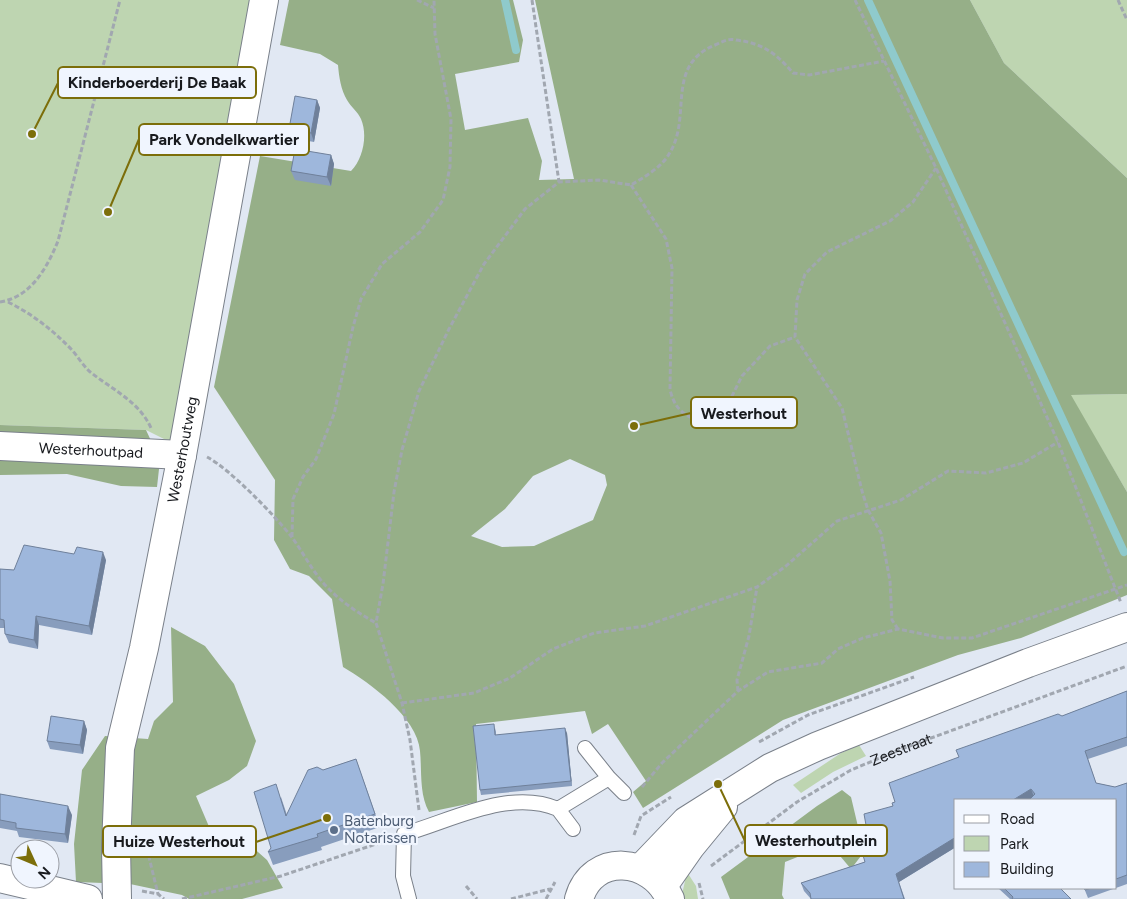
<svg xmlns="http://www.w3.org/2000/svg" width="1127" height="899" viewBox="0 0 1127 899" font-family="Figtree,sans-serif">
  <rect width="100%" height="100%" fill="#e1e8f3"/>
  <path fill="#bed5b1" d="M0 0H255L172 443 146 430 0 425Z
    M970 0H1127V178L1004 63Z
    M1127 394V492L1070 395Z
    M859 745 866 756 833 772 801 793 793 785 841 753Z
    M687 872 696 886 698 899H681Z"/>
  <path fill="#96af88" fill-rule="evenodd" d="M289 0H513L523 40 519 62 455 74 465 130 528 118 542 161 539 180 574 179 535 0H970L1004 63 1127 178V394L1071 395 1127 492V595L1021 638 958 655 783 720 643 808 633 792 646 781 608 724 592 734 585 711 476 724 477 802 429 812C419 794 422 770 420 751 417 717 370 683 343 667L332 599 309 576 290 569 274 540 275 480 214 387 260 156 351 171C363 159 368 135 361 119 358 112 351 107 347 100 341 90 339 77 338 65L320 54 280 45ZM570 459 605 475 607 485 593 520 534 546 502 547 471 536 505 509 533 476Z
    M0 425 146 430 160 460 157 487 121 486 67 474 0 475Z
    M171 627 205 646 234 684 256 741 247 766 229 780 196 796 213 836 242 838 267 860 283 888 242 899H189L182 895 130 884 76 882 74 844 82 770 105 736 148 739 154 721 173 702Z
    M842 790 851 797 864 852 851 869 830 844 785 862 782 895 784 899H730L721 877 817 806Z"/>
  <g fill="none" stroke-linecap="round" stroke-linejoin="round">
    <path stroke="#8fcacc" stroke-width="8" d="M505 0 516 50
      M868 0 1124 552"/>
    <defs>
      <path id="lane" d="M585 748 609 778 624 793
        M558 809 573 829
        M409 899 403 876 404 834C451 821 509 788 558 809L609 778"/>
      <g id="street">
        <path id="s2" d="M0 446 182 455"/>
        <path id="s3" d="M117 899 116 847 120 748 144 648 182 455 264 0"/>
      </g>
      <path id="secondary" d="M641 868 686 821 770 768 818 746 1028 663 1127 627
        M0 878 88 899
        M663 886 691 846 723 807
        M579 899C592 852 652 857 670 899"/>
    </defs>
    <use href="#lane" stroke="#7a808a" stroke-width="16"/>
    <use href="#street" stroke="#7a808a" stroke-width="30"/>
    <use href="#secondary" stroke="#7a808a" stroke-width="30"/>
    <g stroke="#a1a7b0" stroke-width="3" stroke-dasharray="5 2.5" stroke-linecap="butt">
      <path d="M417 0 434 8"/>
      <path d="M532 0 559 182"/>
      <path d="M855 0 936 168 1058 442 1121 603"/>
      <path d="M1118 0 1127 20"/>
      <path d="M631 185 666 239 672 268 670 390C674 404 678 411 692 418L712 414 730 400 742 376 770 346 795 337"/>
      <path d="M0 302C31 297 47 268 58 241L120 0"/>
      <path d="M8 302C32 314 53 330 72 350 78 357 83 365 89 371 111 389 139 401 151 428"/>
      <path d="M207 457C230 469 274 515 291 536 303 552 312 571 326 586 340 601 358 613 376 623"/>
      <path d="M292 537 293 499 303 477 316 459 334 414 353 327 361 299 382 264 420 232 443 200 450 167 451 119 435 34 434 0"/>
      <path d="M898 629 892 620 890 581 881 533 868 510 862 491 842 408 795 337 797 300 805 274 827 252 890 221 913 202 936 168"/>
      <path d="M738 691 737 680 749 636 757 587"/>
      <path d="M402 703 474 693 510 678 553 649 594 633 645 626 757 587 786 566 837 521 901 500 948 471 986 473 1023 463 1058 442"/>
      <path d="M759 742 808 715 914 677"/>
      <path d="M642 787 662 763 738 691 768 672 822 663 838 649 863 638 898 629 943 638H972L1127 585"/>
      <path d="M419 810 410 740 402 703 376 623 383 584 394 492 402 450 419 391 449 329 484 264 525 209 559 182 599 180 631 185C643 178 662 167 669 154 693 117 664 66 715 45 722 42 728 38 736 40 762 43 776 53 793 73L809 75 884 61"/>
      <path d="M634 835 641 816 671 797"/>
      <path d="M145 841 158 894"/>
      <path id="s1" d="M711 866 797 802 851 770 904 748 1127 666"/>
      <path d="M699 883 703 899"/>
      <path d="M466 886 477 899"/>
      <path d="M142 891 158 894 164 899"/>
      <path d="M182 899 281 876 385 841"/>
      <path d="M511 899 550 889"/>
      <path d="M546 899 555 882"/>
    </g>
    <use href="#lane" stroke="#fff" stroke-width="14"/>
    <use href="#street" stroke="#fff" stroke-width="28"/>
    <use href="#secondary" stroke="#fff" stroke-width="28"/>
  </g>
  <path fill="#889dbd" d="M317 100 320 108 314 142 292 138 289 129Z
    M331 155 334 164 331 186 295 180 291 171Z
    M106 560 92 635 39 625 38 649 9 643 5 634V628H0V569L14 570Z
    M1127 691V746L1088 759 1096 783 1115 787 1127 783V884L1088 898 1084 888H1116V800H956V847L899 882 905 899H811L804 891 801 883 865 862 867 850 866 825 893 806 895 802 959 757 1062 716Z
    M84 721 87 730 83 754 50 749 47 741Z
    M496 728V735L567 733 572 786 481 795 480 790Z
    M356 759 380 827 321 847 322 850 273 865 268 852 271 848 281 797 287 815 323 770Z
    M0 794 72 815 68 843 19 837 17 831 0 828Z
    M998 888H1060L1071 899H1010Z"/>
  <path fill="#6f809a" d="M317 100 320 108 314 142 311 133Z
    M331 155 334 164 331 186 327 177Z
    M103 552 106 560 92 635 89 626Z
    M36 616 39 625 38 649 34 640Z
    M84 721 87 730 83 754 80 745Z
    M565 728 567 733 572 786 571 781Z
    M1031 789 1034 797 1029 800H1013Z
    M68 806 72 815 68 843 65 834Z
    M956 837V847L899 882 896 874Z"/>
  <path fill="#9eb7dc" stroke="#6f809a" d="M295 96 317 100 311 133 289 129Z
    M295 149 331 155 327 177 291 171Z
    M24 545 74 554 77 547 103 552 89 626 36 616 34 640 5 634 4 620 0 619V569L14 570Z
    M1127 691V738V737L1085 751 1096 783 1115 787 1127 783V875L1116 879V800H1029L1035 794 1031 789 1013 800H956V837L896 874 904 899H811L810 893 801 883 865 862 862 852 867 850 861 827 866 825 864 814 893 806 892 803 895 802 889 783 959 757 956 750 1058 714 1062 716Z
    M51 716 84 721 80 745 47 741Z
    M494 724 495 735 565 728 571 781 480 790 473 726Z
    M356 759 375 814 317 834 318 837 268 852 271 848 254 792 276 784 286 816 308 770 317 767 323 770Z
    M0 794 68 806 65 834 16 828V823L0 820Z
    M1004 888H1060L1071 899H1012L1013 897Z
    M1084 888H1092L1085 890Z"/>
  <circle fill="#5c6f8a" stroke="#f0f5fe" stroke-width="2" cx="334" cy="830" r="5"/>
  <g text-anchor="middle" dominant-baseline="central" stroke-width="4.5" stroke-linejoin="round" paint-order="stroke">
    <g font-size="15" fill="#181a1e" stroke="#f0f5fe">
      <text stroke="none"><textPath href="#s3" startOffset="456">Westerhoutweg</textPath></text>
      <text stroke="none"><textPath href="#s2" startOffset="91">Westerhoutpad</textPath></text>
      <text stroke="none"><textPath href="#s1" startOffset="224">Zeestraat</textPath></text>
    </g>
    <g font-size="15" fill="#4e5e75" stroke="#f0f5fe" text-anchor="start">
      <text x="344" y="821">Batenburg<tspan x="344" dy="17">Notarissen</tspan></text>
    </g>
  </g>
  <path fill="none" stroke="#7c6e0a" stroke-width="2" d="M32 134L58 83M108 212L139 139M634 426L691 413M718 784L745 841M327 818L256 842"/>
  <g fill="#7c6e0a" stroke="#f0f5fe" stroke-width="2">
    <circle cx="32" cy="134" r="5"/>
    <circle cx="108" cy="212" r="5"/>
    <circle cx="634" cy="426" r="5"/>
    <circle cx="718" cy="784" r="5"/>
    <circle cx="327" cy="818" r="5"/>
  </g>
  <g fill="#f0f5fe" stroke="#7c6e0a" stroke-width="2">
    <rect x="58" y="67" width="198" height="31" rx="5"/>
    <rect x="139" y="124" width="170" height="31" rx="5"/>
    <rect x="691" y="397" width="106" height="31" rx="5"/>
    <rect x="745" y="825" width="142" height="31" rx="5"/>
    <rect x="103" y="826" width="153" height="31" rx="5"/>
  </g>
  <g font-size="16" text-anchor="middle" font-weight="bold" fill="#181a1e">
    <text x="157" y="88">Kinderboerderij De Baak</text>
    <text x="224" y="145">Park Vondelkwartier</text>
    <text x="744" y="419">Westerhout</text>
    <text x="816" y="846">Westerhoutplein</text>
    <text x="179" y="847">Huize Westerhout</text>
  </g>
  <rect x="954" y="799" width="162" height="90" fill="#f0f5fe" stroke="#9a9da4"/>
  <rect x="964" y="815" width="25" height="8" fill="#ffffff" stroke="#9a9da4"/>
  <text x="1000" y="824" font-size="15" fill="#181a1e">Road</text>
  <rect x="964" y="836" width="25" height="15" fill="#bed5b1" stroke="#9a9da4"/>
  <text x="1000" y="849" font-size="15" fill="#181a1e">Park</text>
  <rect x="964" y="862" width="25" height="15" fill="#9eb7dc" stroke="#9a9da4"/>
  <text x="1000" y="874" font-size="15" fill="#181a1e">Building</text>
  <g transform="translate(35 864) rotate(134)"><circle r="24" fill="#f0f5fe" stroke="#9a9da4"/>
  <path d="M0-4L9 19L0 12L-9 19Z" fill="#7c6e0a"/>
  <text y="-8" font-size="14" font-weight="bold" text-anchor="middle" fill="#181a1e">N</text>
  </g>
</svg>
